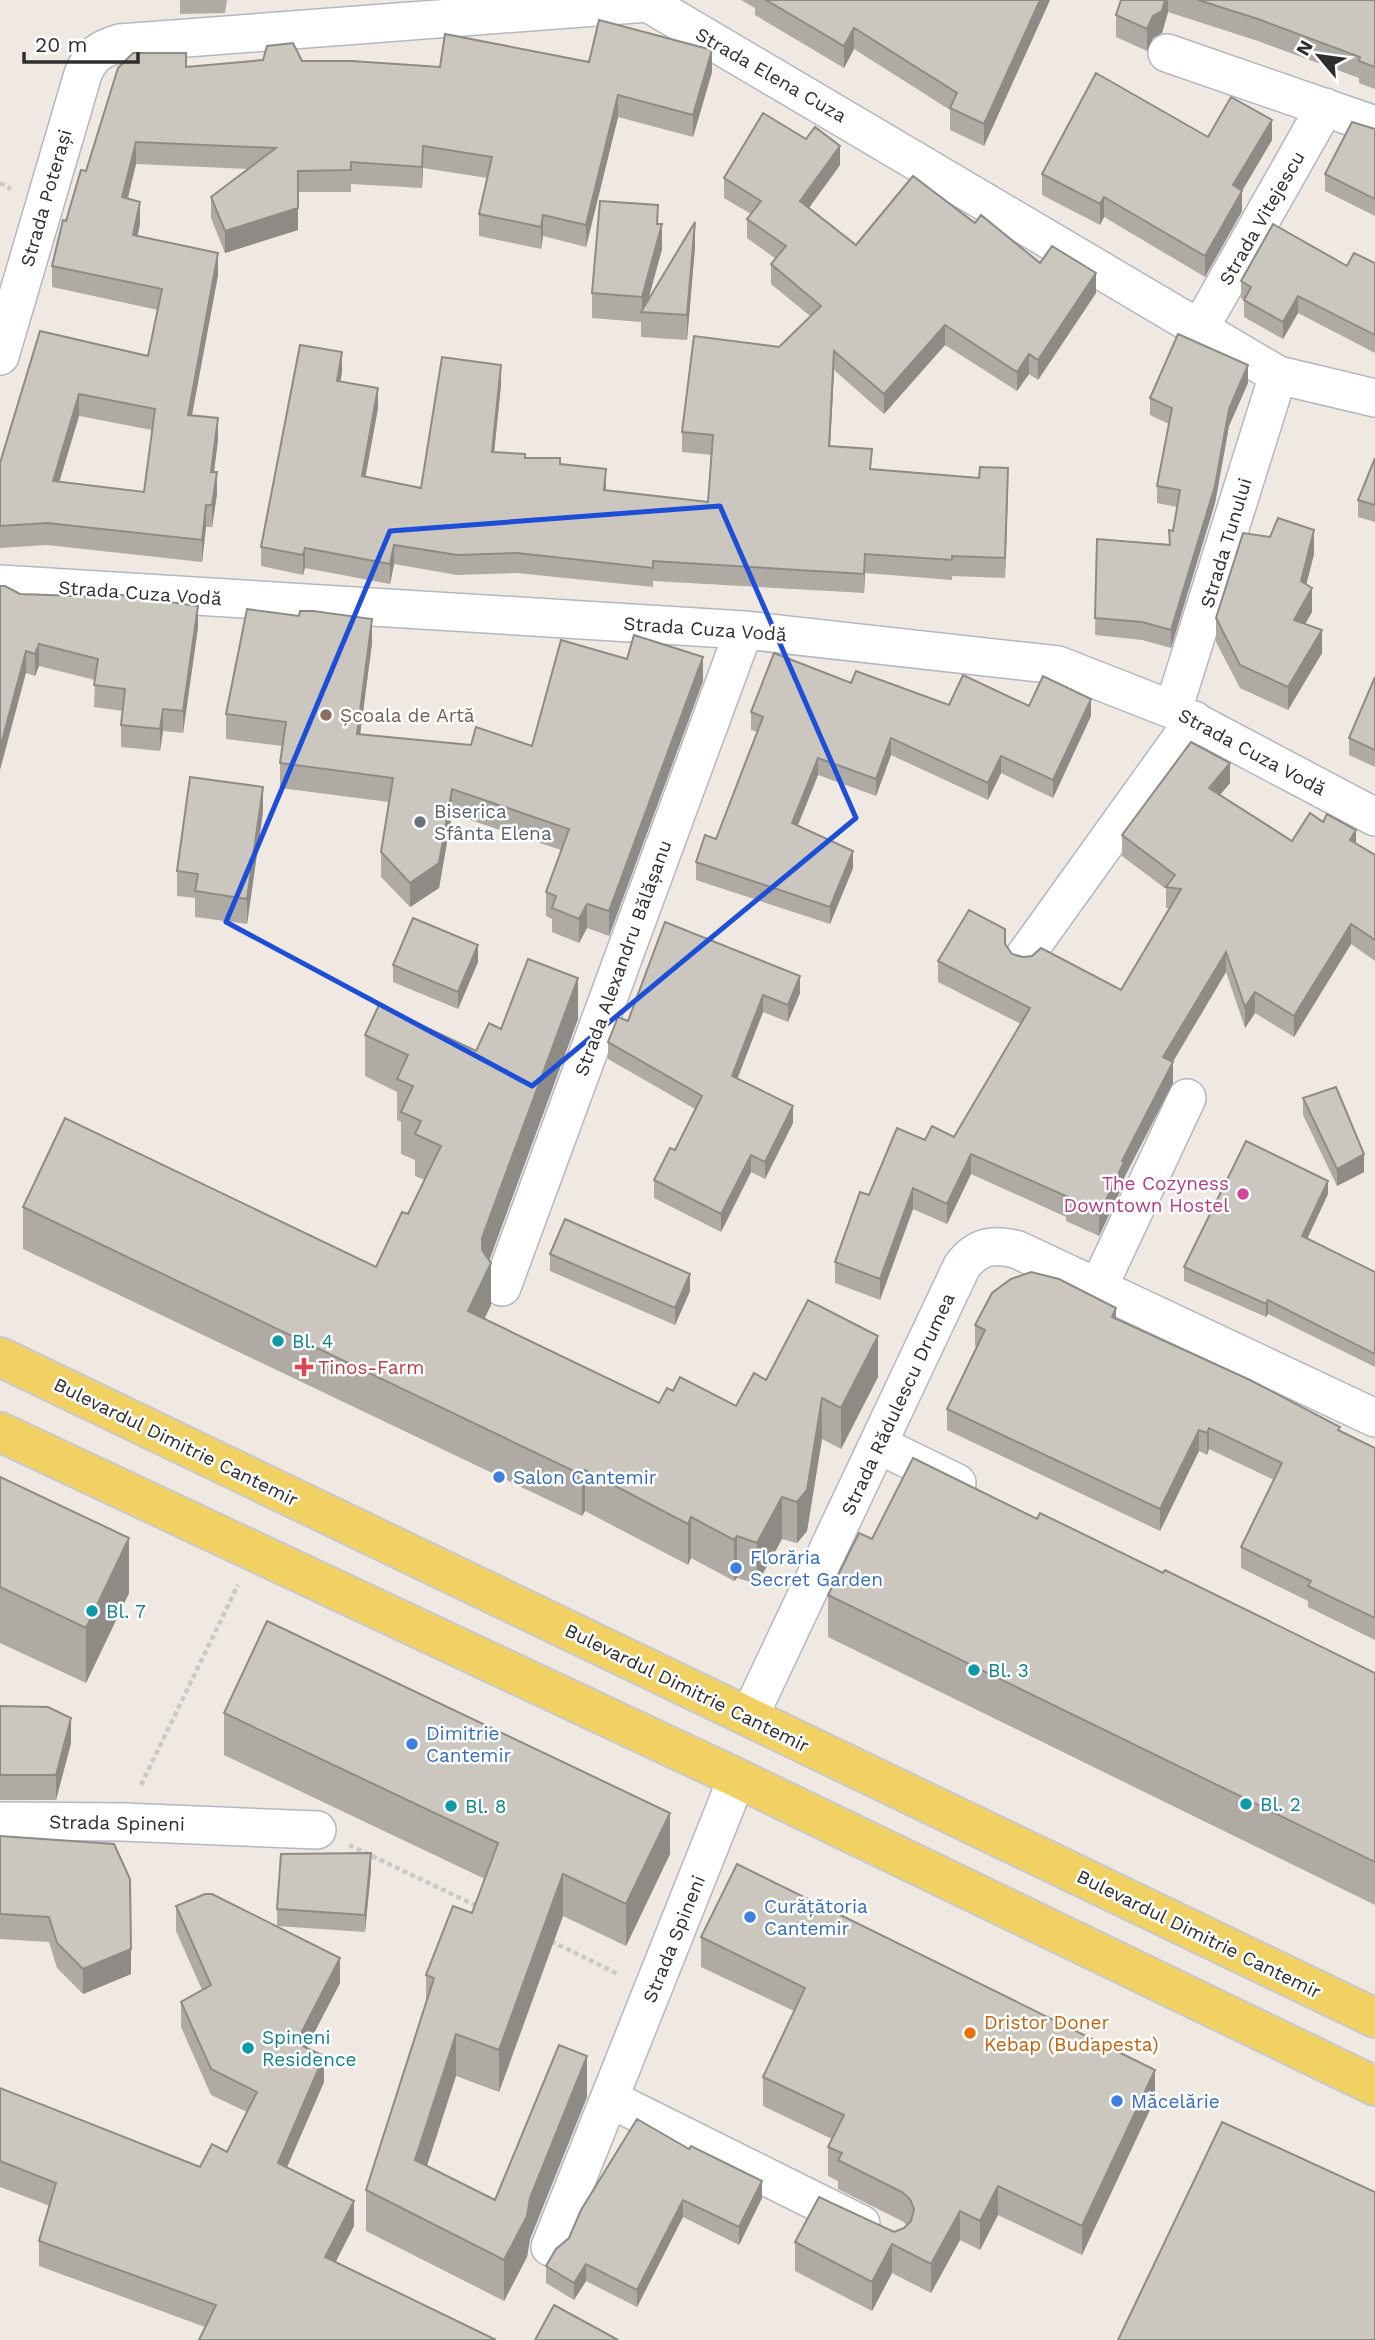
<svg xmlns="http://www.w3.org/2000/svg" width="1375" height="2340" viewBox="0 0 1375 2340" font-family="'Work Sans',sans-serif">
  <rect width="100%" height="100%" fill="#efe9e1"/>
  <g fill="none" stroke-linecap="round" stroke-linejoin="round">
    <defs>
      <path id="street" d="M1167 53 1375 125
        M1200 328 1325 107
        M0 356 83 74C91 55 100 49 120 43L648 3 1278 375 1375 398
        M0 584 744 630 1058 665 1173 710 1375 817
        M1173 710 1278 375
        M1024 957 1194 720
        M502 1287 744 630
        M1098 1288 1187 1098
        M879 1445 957 1483
        M749 1717 962 1266C977 1246 994 1243 1018 1250L1375 1418
        M0 1821 123 1822 317 1830
        M610 2099 861 2224
        M550 2247 737 1778"/>
      <path id="primary" d="M0 1357 1375 2018
        M0 1432 737 1778 1375 2086"/>
    </defs>
    <use href="#street" stroke="#b4b7c1" stroke-width="40"/>
    <use href="#primary" stroke="#c9c9c9" stroke-width="42"/>
    <path stroke="#c9c9c9" stroke-width="4.5" stroke-dasharray="5 3.5" stroke-linecap="butt" d="M0 183 11 189
      M141 1785 238 1585
      M349 1845 479 1907
      M551 1941 618 1974"/>
    <use href="#street" stroke="#fff" stroke-width="37"/>
    <use href="#primary" stroke="#f2d163" stroke-width="38"/>
  </g>
  <path fill="#afaba4" fill-rule="evenodd" d="M180 0H227L225 13 180 14Z
    M741 0H1050L984 146 950 130V110L854 49 844 68 755 15V8Z
    M1121 0H1375V89L1359 83V78L1258 41 1168 12 1162 33 1153 38 1147 51 1116 37V15Z
    M302 61 440 67 589 62 712 72 693 137 618 117 586 247 543 236 541 249 479 236V214L487 178 423 168 422 188 351 184V192H298V230L225 253 211 218V197L248 169 136 164 128 199 140 224 137 236 218 275 192 415 218 440 214 472 217 494 212 527H206L202 562 47 545 0 548V463L40 331 148 356 158 310 52 287V266L66 221 86 171 186 67ZM79 416 152 430 144 492 59 482Z
    M1375 129V216L1325 191V174Z
    M1208 137 1272 140 1242 191V211L1205 277 1104 217 1100 225 1042 195V174Z
    M840 165 809 208 856 245 975 223 1040 263 1096 293 1038 380 1029 374 1017 391 945 345 884 414 834 370 830 446 872 469 1008 488 1005 578 952 576V580L865 573 864 593 653 581V587L517 573 457 575 394 564 390 584 305 568 303 575 261 566V547L342 372 340 382 378 408 365 477 421 488 501 385 494 453 560 464 606 490 708 502 712 455 682 452V432L779 347 810 316 771 284V264L776 259 747 238V219L751 214 724 198V178Z
    M658 224 662 249 648 299 695 247 687 340 641 337V322L592 318V293Z
    M1375 263V353L1298 313 1283 339 1244 317V300L1241 298V281L1347 266Z
    M1248 383 1229 426 1215 503 1171 648 1142 640 1095 635 1097 539 1169 544V530L1173 531 1177 507 1157 503V486L1169 424 1150 415V398Z
    M1375 458V522L1358 517V500Z
    M1314 554 1306 585 1312 612 1305 624 1322 653 1288 710 1240 688 1216 642V618Z
    M20 594 198 627 183 733 163 731 160 751 121 747V725L123 711 94 707 95 680 39 666 35 676 26 673Z
    M299 616 372 643 360 734 471 745 532 746 703 681 609 936 587 928 579 943 552 932V919L546 916V892L561 850 452 814 439 888 410 907 381 877V852L389 802 280 788V763L282 746 226 739V714Z
    M1375 677V767L1349 755V738Z
    M851 683 949 705 1029 706 1091 716 1053 798 1001 773 988 800 891 755 876 796 818 775 798 825 853 868 830 924 696 880V862L716 839 758 732 751 730V712Z
    M1230 783 1220 795 1292 841 1356 843 1375 855V961L1351 944 1294 1037 1255 1013 1245 1028 1226 972 1173 1062V1083L1124 1178V1183L1099 1236 1066 1221V1217L971 1174 947 1224 913 1209 880 1300 835 1283V1262L869 1195 925 1140 954 1137 1021 1024 938 982V961L1005 945 1012 954 1121 990 1169 908H1166V889L1122 856V835Z
    M263 812 247 924 195 917V898L177 896V871Z
    M665 922 800 993 788 1022 763 1012 737 1078 793 1123 765 1179 751 1172 721 1232 654 1198V1180L675 1150 695 1109 608 1059V1042L628 1021Z
    M478 962 458 1009 393 982V965Z
    M578 1019 489 1260 491 1305 484 1319 659 1403 673 1391 736 1406 766 1380 878 1377 841 1449 822 1439 807 1531 797 1543 782 1539 757 1584 737 1578 734 1581 691 1558 688 1565 585 1511 582 1516 23 1249V1207L376 1267 408 1214 425 1180 415 1176V1160L401 1154V1122L397 1120V1092L365 1076V1035L476 1051 501 1029Z
    M1303 1098 1364 1172 1337 1186 1303 1115Z
    M1328 1194 1307 1239 1375 1272V1367L1268 1314 1266 1317 1184 1281V1267Z
    M550 1254 690 1291 675 1325 550 1271Z
    M1116 1319 1375 1448V1640L1308 1607V1601L1241 1568V1547L1274 1480 1209 1449 1207 1455 1199 1451 1160 1531 947 1430V1409L977 1347 975 1346V1325Z
    M0 1477 129 1593 86 1683 0 1643Z
    M1037 1519 1163 1573 1375 1673V1905L828 1637V1595L872 1539Z
    M0 1706 71 1743 56 1800H0Z
    M224 1713 670 1854 626 1946 563 1916 499 2092 456 2076 427 2166 495 2200 587 2097 530 2239 527 2257 504 2301 366 2231V2190L426 2002V1975L472 1913 485 1879 224 1755Z
    M0 1836 131 1974 83 1994 57 1968 49 1942 0 1939Z
    M371 1870 365 1932 277 1926V1909Z
    M176 1906 340 1983 306 2048 324 2082 287 2167 354 2226 335 2262 205 2327 39 2266V2241L50 2206 0 2187V2088L200 2167 227 2152 247 2112 211 2095 181 2027V2002L202 1990 176 1931Z
    M701 1937 1155 2099 1082 2255 998 2215 980 2250 960 2240 931 2293 892 2273 872 2311 795 2271V2242L894 2232 904 2228 907 2225 902 2221 838 2189V2181L828 2176V2147L832 2139 763 2106V2077L794 2011 701 1967Z
    M637 2119 762 2198 739 2245 683 2217 637 2307 586 2281 574 2300 546 2283V2266L569 2238Z"/>
  <path fill="#8e8b86" d="M1040 0H1050L984 146V124Z
    M1165 0H1168V12L1162 33 1153 38 1147 51V29L1153 16Z
    M854 28V49L844 68V46Z
    M712 50V72L693 137V115Z
    M618 95V117L586 247V225Z
    M1272 120V140L1233 206V185Z
    M136 142V164L122 219V197Z
    M423 146V168L422 188V167Z
    M840 146V165L800 220V201Z
    M298 171V230L225 253V231Z
    M1242 191V211L1205 277V256Z
    M1104 197V217L1100 225V204Z
    M140 202V224L133 257V235Z
    M658 205V230L662 224V249L645 312H642V297L657 224Z
    M543 215V236L541 249V227Z
    M695 222V247L687 340V315Z
    M218 253V275L188 436V415Z
    M1096 273V293L1038 380V360Z
    M1298 296V313L1283 339V322Z
    M945 325V345L884 414V394Z
    M834 351V370L829 466V446Z
    M342 352V372L337 401V381Z
    M1029 354V374L1017 391V372Z
    M501 365V385L492 472V452Z
    M1248 365V383L1229 426 1215 503 1171 648V630L1229 409Z
    M378 388V408L362 496V476Z
    M79 394V416L53 503V481Z
    M218 418V440L211 494V472Z
    M1008 468V488L1005 578V558Z
    M606 469V488L604 510V490Z
    M217 472V494L212 527V505Z
    M206 505V527L202 562V540Z
    M1314 530V554L1301 605V581Z
    M394 545V564L390 584V564Z
    M305 548V568L303 575V555Z
    M865 554V573L864 593V574Z
    M1312 588V612L1294 643V620Z
    M198 606V627L183 733V711Z
    M372 619V643L357 758V734Z
    M1322 630V653L1288 710V687Z
    M39 644V666L35 676V654Z
    M26 651V673L0 770V748Z
    M703 657V681L609 936V911Z
    M1091 699V716L1053 798V780Z
    M163 709V731L160 751V729Z
    M891 738V755L876 796V779Z
    M1001 756V773L988 800V783Z
    M818 758V775L792 840V823Z
    M1230 763V783L1209 808V788Z
    M263 787V812L247 924V899Z
    M452 789V814L439 888 410 907V883Z
    M1356 830V851L1350 840Z
    M853 851V868L830 924V907Z
    M587 904V928L579 943V919Z
    M1351 924V944L1294 1037V1016Z
    M478 945V962L458 1009V992Z
    M1226 952V972L1163 1078V1057Z
    M800 976V993L788 1022V1005Z
    M578 978V1019L482 1280 491 1263V1305L468 1353V1311L482 1250V1238Z
    M1255 992V1013L1245 1028V1007Z
    M763 995V1012L732 1093V1076Z
    M1173 1062V1083L1124 1178V1183L1099 1236V1215L1122 1161Z
    M793 1106V1123L765 1179V1162Z
    M971 1154V1174L947 1224V1204Z
    M1364 1154V1172L1337 1186V1169Z
    M751 1155V1172L721 1232V1214Z
    M1328 1181V1194L1302 1250V1236Z
    M913 1188V1209L880 1300V1279Z
    M690 1274V1291L675 1325V1308Z
    M1268 1300V1314L1266 1317V1304Z
    M1116 1308V1329L1112 1317Z
    M878 1336V1377L841 1449V1408Z
    M822 1398V1439L807 1531 797 1543V1502Z
    M1209 1428V1449L1207 1455V1433Z
    M1199 1430V1451L1160 1531V1509Z
    M585 1470V1511L582 1516V1475Z
    M782 1497V1539L757 1584V1543Z
    M691 1517V1558L688 1565V1524Z
    M737 1536V1578L734 1581V1540Z
    M129 1538V1593L86 1683V1628Z
    M71 1718V1743L56 1800V1775Z
    M670 1813V1854L626 1946V1904Z
    M371 1853V1870L365 1932V1915Z
    M563 1874V1916L499 2092V2050Z
    M131 1949V1974L83 1994V1969Z
    M340 1958V1983L296 2068V2043Z
    M456 2034V2076L415 2202V2160Z
    M324 2056V2082L278 2188V2163Z
    M587 2056V2097L530 2239 527 2257 504 2301V2260L530 2198Z
    M1155 2070V2099L1082 2255V2226Z
    M762 2181V2198L739 2245V2227Z
    M998 2186V2215L980 2250V2221Z
    M683 2200V2217L637 2307V2290Z
    M354 2201V2226L325 2283V2257Z
    M960 2211V2240L931 2293V2264Z
    M892 2244V2273L872 2311V2282Z
    M586 2264V2281L574 2300V2283Z"/>
  <path fill="#cbc7bf" stroke="#8e8b86" stroke-width="2" fill-rule="evenodd" d="M766 0H1040L984 124 950 108 957 93 854 28 844 46Z
    M1121 0H1165L1162 11 1153 16 1147 29 1116 15Z
    M1198 0H1375V67L1359 61 1360 57 1258 19Z
    M599 20 712 50 693 115 618 95 586 225 543 215 541 227 479 214 492 157 423 146 422 167 351 162V170L298 171V208L225 231 211 197 276 148 136 142 122 197 140 202 133 235 218 253 188 415 218 418 211 472H217L212 505H206L202 540 47 523 0 526V463L40 331 148 356 162 289 52 266 63 220 66 221 81 170 86 171 118 68 133 53H186V67L263 60 267 46 293 43 302 61H352L440 67 445 34 589 62ZM79 394 155 409 144 492 53 481Z
    M1096 73 1208 137 1231 97 1272 120 1233 185 1242 191 1205 256 1104 197 1100 204 1042 174Z
    M763 113 806 139 815 127 840 146 800 201 856 245 913 176 975 223 981 215 1040 263 1052 246 1096 273 1038 360 1029 354 1017 372 945 325 884 394 834 351 829 446 872 449 870 469 979 478 980 467 1008 468 1005 558 952 556V560L865 554 864 574 653 561V568L517 553 457 555 394 545 390 564 305 548 303 555 261 547 300 345 342 352 337 381 378 388 362 476 421 488 442 357 501 365 492 452 525 454V458H560V464L606 469 604 490 708 502 713 435 682 432 694 336 779 347 821 306 771 264 786 246 747 219 761 201 724 178Z
    M1352 122 1375 129V199L1325 174Z
    M600 201 658 205 657 224H662L642 297 592 293Z
    M695 222 687 315 641 312Z
    M1273 224 1347 266 1354 253 1375 263V335L1298 296 1283 322 1244 300 1251 287 1241 281Z
    M1178 334 1248 365 1229 409 1215 486 1171 630 1142 622 1095 618 1097 539 1170 545 1169 530 1173 531 1180 490 1157 486 1172 408 1150 398Z
    M1375 458V505L1358 500Z
    M1278 518 1314 530 1301 581 1312 588 1294 620 1322 630 1288 687 1240 665 1216 618 1243 533 1270 537Z
    M0 586H5L20 594 107 597V593L198 606 183 711 163 709 160 729 121 725 125 689 94 685 98 659 39 644 35 654 26 651 0 748Z
    M247 609 299 616 300 611H313L372 619 357 734 471 745 476 727 532 746 561 640 627 659 634 635 703 657 609 911 587 904 579 919 552 908 556 896 546 892 569 829 452 789 439 863 410 883 381 852 393 778 280 763 286 722 226 714Z
    M774 653 851 683 856 671 949 705 963 675 1029 706 1043 676 1091 699 1053 780 1001 756 988 783 891 738 876 779 818 758 792 823 853 851 830 907 696 862 705 835 716 839 763 717 751 712Z
    M1375 677V750L1349 738Z
    M1191 742 1230 763 1209 788 1292 841 1310 813 1323 822 1327 814 1356 830 1350 840 1375 855V940L1351 924 1294 1016 1255 992 1245 1007 1226 952 1163 1057 1173 1062 1122 1161 1124 1162 1099 1215 1066 1201 1068 1197 971 1154 947 1204 913 1188 880 1279 835 1262 860 1192 869 1195 897 1128 925 1140 932 1126 954 1137 1030 1008 938 961 969 910 1005 929V944L1012 954 1023 957 1032 956 1041 948 1121 990 1181 889 1166 887 1175 875 1122 835Z
    M190 777 263 787 247 899 195 891 198 874 177 871Z
    M413 918 478 945 458 992 393 965Z
    M665 922 800 976 788 1005 763 995 732 1076 793 1106 765 1162 751 1155 721 1214 654 1180 670 1148 675 1150 702 1096 608 1042 618 1017 628 1021Z
    M528 959 578 978 482 1238V1250L491 1263 468 1311 659 1403 667 1388 673 1391 680 1377 736 1406 754 1373 766 1380 808 1300 878 1336 841 1408 822 1398 807 1490 797 1502 782 1497 757 1543 737 1536 734 1540 691 1517 688 1524 585 1470 582 1475 23 1207 65 1118 376 1267 402 1212 408 1214 441 1146 415 1134 421 1121 401 1112 413 1086 397 1079 408 1055 365 1035 379 1005 476 1051 489 1023 501 1029Z
    M1336 1087 1364 1154 1337 1169 1303 1098Z
    M1246 1141 1328 1181 1302 1236 1375 1272V1354L1268 1300 1266 1304 1184 1267Z
    M565 1219 690 1274 675 1308 550 1254Z
    M1031 1272 1059 1279 1116 1308 1112 1317 1250 1380 1340 1427 1338 1430 1375 1448V1618L1308 1586 1311 1581 1241 1547 1282 1463 1209 1428 1207 1433 1199 1430 1160 1509 947 1409 985 1330 975 1325 992 1293 1011 1279Z
    M913 1458 1037 1519 1040 1513 1163 1573 1165 1570 1375 1673V1862L828 1595 859 1533 872 1539Z
    M0 1477 129 1538 86 1628 0 1587Z
    M267 1621 670 1813 626 1904 563 1874 499 2050 456 2034 415 2160 495 2200 559 2045 587 2056 530 2198 527 2216 504 2260 366 2190 434 1978 426 1975 453 1906 472 1913 498 1843 224 1713Z
    M0 1706 48 1707 71 1718 56 1775H0Z
    M0 1836 114 1844 130 1879 131 1949 83 1969 57 1943 49 1917 0 1914Z
    M371 1853 365 1915 277 1909 281 1854Z
    M737 1864 1155 2070 1082 2226 998 2186 980 2221 960 2211 931 2264 892 2244 872 2282 795 2242 819 2197 894 2232 904 2228 911 2221 914 2209 910 2199 902 2192 838 2160 842 2153 828 2147 844 2115 763 2077 805 1988 701 1937Z
    M205 1894H212L340 1958 296 2043 324 2056 278 2163 354 2201 325 2257 496 2340H199L216 2305 39 2241 56 2183 0 2161V2088L200 2167 212 2144 227 2152 257 2092 211 2069 181 2002 211 1985 176 1906Z
    M637 2119 689 2149 691 2146 762 2181 739 2227 683 2200 637 2290 586 2264 574 2283 546 2266 556 2249 569 2238 581 2210Z
    M1222 2122 1375 2192V2340H1118Z
    M554 2305 618 2340H535Z"/>
  <path fill="none" stroke="#1d4ed8" stroke-width="5" stroke-linejoin="round" d="M720 506 856 818 532 1086 226 922 390 531Z"/>
  <circle fill="#8d6e63" stroke="#fff" stroke-width="2.5" cx="326" cy="715" r="7"/>
  <circle fill="#6b7280" stroke="#fff" stroke-width="2.5" cx="420" cy="822" r="7"/>
  <circle fill="#d1479c" stroke="#fff" stroke-width="2.5" cx="1243" cy="1194" r="7"/>
  <g fill="#0f9aa8" stroke="#fff" stroke-width="2.5">
    <circle cx="278" cy="1341" r="7"/>
    <circle cx="92" cy="1611" r="7"/>
    <circle cx="974" cy="1670" r="7"/>
    <circle cx="1246" cy="1804" r="7"/>
    <circle cx="451" cy="1806" r="7"/>
    <circle cx="248" cy="2048" r="7"/>
  </g>
  <path fill="#e0444e" stroke="#fff" stroke-width="2.5" d="M300.5 1356.5h7v7h7v7h-7v7h-7v-7h-7v-7h7z"/>
  <g fill="#3f7fe0" stroke="#fff" stroke-width="2.5">
    <circle cx="499" cy="1477" r="7"/>
    <circle cx="736" cy="1568" r="7"/>
    <circle cx="412" cy="1744" r="7"/>
    <circle cx="750" cy="1917" r="7"/>
    <circle cx="1117" cy="2101" r="7"/>
  </g>
  <circle fill="#e8710a" stroke="#fff" stroke-width="2.5" cx="970" cy="2033" r="7"/>
  <g text-anchor="middle" dominant-baseline="central" stroke-width="5" stroke-linejoin="round" paint-order="stroke">
    <g font-size="19" fill="#2e2e2e" stroke="#fff">
      <text transform="translate(771 75) rotate(30)">Strada Elena Cuza</text>
      <text transform="translate(46 198) rotate(-74)">Strada Poterași</text>
      <text transform="translate(1262 218) rotate(-60)">Strada Vitejescu</text>
      <text transform="translate(1226 543) rotate(-73)">Strada Tunului</text>
      <text transform="translate(140 593) rotate(4)">Strada Cuza Vodă</text>
      <text transform="translate(705 629) rotate(4)">Strada Cuza Vodă</text>
      <text transform="translate(1252 752) rotate(28)">Strada Cuza Vodă</text>
      <text transform="translate(623 958) rotate(-70)">Strada Alexandru Bălășanu</text>
      <text transform="translate(898 1404) rotate(-65)">Strada Rădulescu Drumea</text>
      <text transform="translate(176 1442) rotate(26)">Bulevardul Dimitrie Cantemir</text>
      <text transform="translate(687 1688) rotate(26)">Bulevardul Dimitrie Cantemir</text>
      <text transform="translate(117 1823) rotate(1)">Strada Spineni</text>
      <text transform="translate(1199 1934) rotate(26)">Bulevardul Dimitrie Cantemir</text>
      <text transform="translate(674 1939) rotate(-68)">Strada Spineni</text>
    </g>
    <g font-size="19" fill="#785e54" stroke="#fff" text-anchor="start">
      <text x="340" y="715">Școala de Artă</text>
    </g>
    <g font-size="19" fill="#5b616d" stroke="#fff" text-anchor="start">
      <text x="434" y="811">Biserica<tspan x="434" dy="22">Sfânta Elena</tspan></text>
    </g>
    <g font-size="19" fill="#b23c85" stroke="#fff" text-anchor="end">
      <text x="1229" y="1183">The Cozyness<tspan x="1229" dy="22">Downtown Hostel</tspan></text>
    </g>
    <g font-size="19" fill="#0d838f" stroke="#fff" text-anchor="start">
      <text x="292" y="1341">Bl. 4</text>
      <text x="106" y="1611">Bl. 7</text>
      <text x="988" y="1670">Bl. 3</text>
      <text x="1260" y="1804">Bl. 2</text>
      <text x="465" y="1806">Bl. 8</text>
      <text x="262" y="2037">Spineni<tspan x="262" dy="22">Residence</tspan></text>
    </g>
    <g font-size="19" fill="#be3a42" stroke="#fff" text-anchor="start">
      <text x="318" y="1367">Tinos-Farm</text>
    </g>
    <g font-size="19" fill="#366cbe" stroke="#fff" text-anchor="start">
      <text x="513" y="1477">Salon Cantemir</text>
      <text x="750" y="1557">Florăria<tspan x="750" dy="22">Secret Garden</tspan></text>
      <text x="426" y="1733">Dimitrie<tspan x="426" dy="22">Cantemir</tspan></text>
      <text x="764" y="1906">Curățătoria<tspan x="764" dy="22">Cantemir</tspan></text>
      <text x="1131" y="2101">Măcelărie</text>
    </g>
    <g font-size="19" fill="#c56008" stroke="#fff" text-anchor="start">
      <text x="984" y="2022">Dristor Doner<tspan x="984" dy="22">Kebap (Budapesta)</tspan></text>
    </g>
  </g>
  <g transform="translate(1319 56) rotate(299)" stroke="#ffffff" stroke-width="5" paint-order="stroke">
  <path d="M0-5L12 26L0 18L-12 26Z" fill="#2e2e2e"/>
  <text y="-10" font-size="19" font-weight="bold" text-anchor="middle" fill="#2e2e2e">N</text>
  </g>
  <path d="M24 52v10h114v-10" fill="none" stroke="#2e2e2e" stroke-width="3.5"/>
  <text x="35" y="52" font-size="21" fill="#2e2e2e" stroke="#ffffff" stroke-width="5" paint-order="stroke">20 m</text>
</svg>
